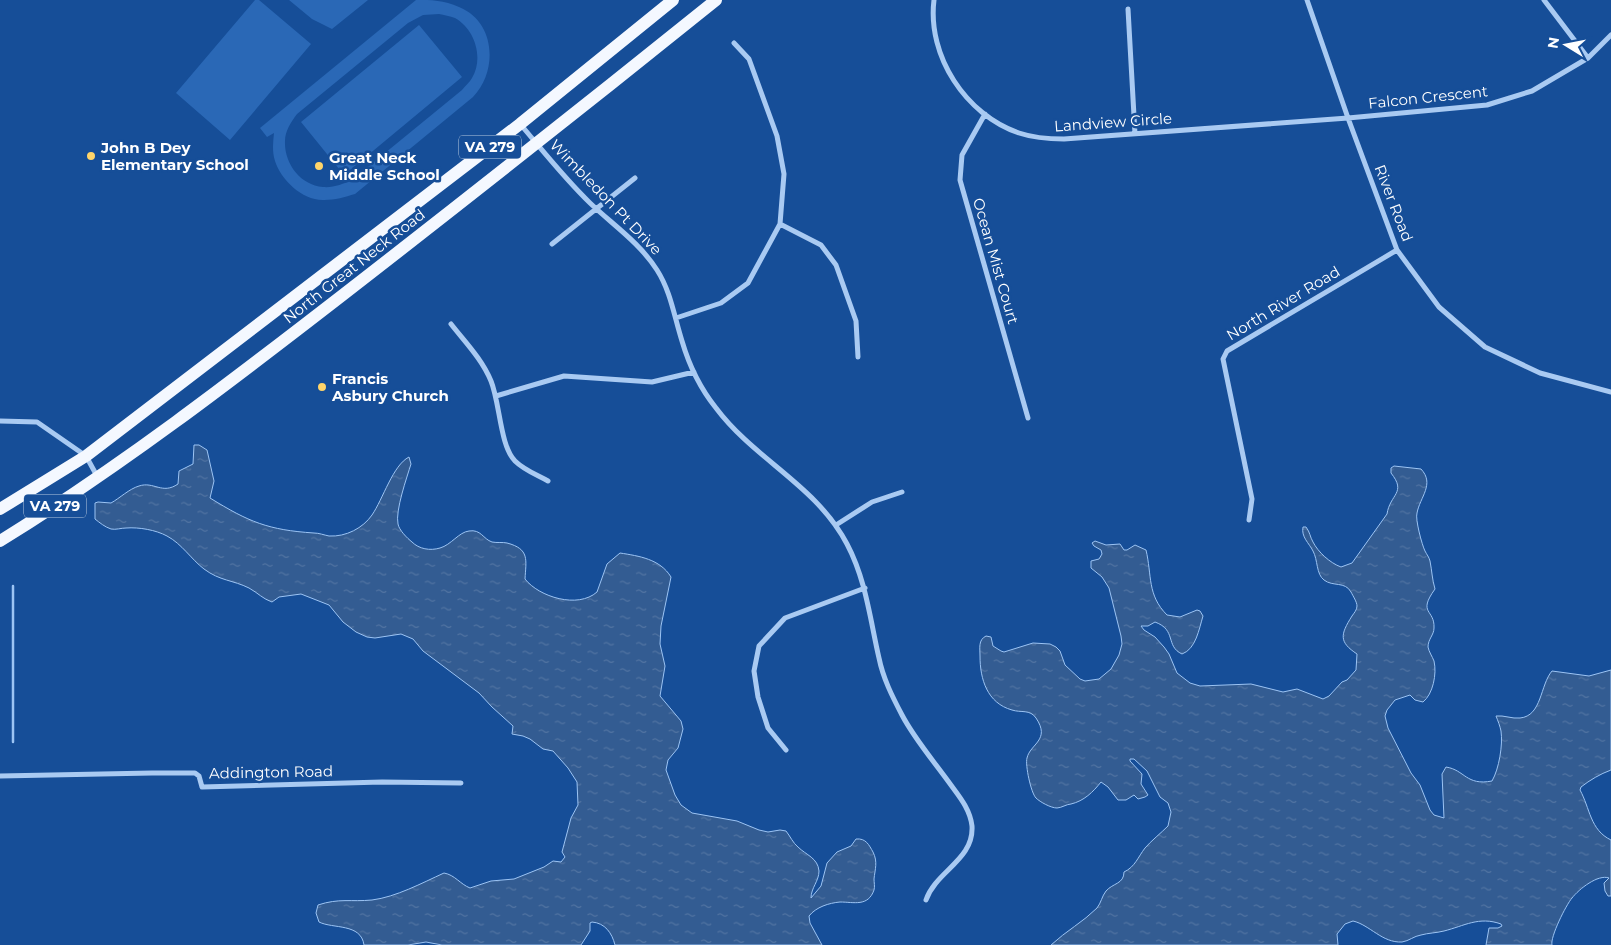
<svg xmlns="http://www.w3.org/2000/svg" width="1611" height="945" viewBox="0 0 1611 945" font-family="Montserrat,sans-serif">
  <defs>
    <pattern id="water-ripples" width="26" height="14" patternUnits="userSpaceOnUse" patternTransform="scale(1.25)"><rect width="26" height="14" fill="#335c92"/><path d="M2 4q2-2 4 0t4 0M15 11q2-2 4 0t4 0" fill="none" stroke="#5274a2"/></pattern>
  </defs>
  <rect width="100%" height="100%" fill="#164e98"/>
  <path fill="#2a68b6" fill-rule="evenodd" d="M255 0H259L311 44 230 140 176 93Z
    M289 0H368L332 29 312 19Z
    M416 0C431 0 444 0 459 7 496 22 498 71 473 97L355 194C345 197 335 200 324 200 303 201 281 180 275 161 272 152 273 142 274 133L267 137 260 128ZM439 14C444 15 450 16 455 18 475 29 484 58 472 78 470 82 465 86 462 90L352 180C343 184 333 188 323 187 300 185 284 163 285 141 285 131 291 122 297 114L408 23 423 15Z
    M419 25 462 77 344 175 301 122Z"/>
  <path fill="url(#water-ripples)" stroke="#9cc4f4" d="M194 445H199L207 450 214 481 210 498C249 522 268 530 314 533 319 533 324 535 329 536 346 537 363 528 372 515 383 499 393 465 409 457L411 464C407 477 395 511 398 524 399 530 407 538 412 542 419 549 430 551 440 548 451 545 459 532 469 531 481 529 483 539 492 542 497 543 503 542 507 543 530 549 526 560 525 579 539 597 578 609 597 592L607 564 620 553C639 556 660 559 671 577L661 626 660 644 665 666 660 696 681 721 683 729 678 748 668 760 666 770 675 795 681 805 692 813 737 821 759 830 768 832 780 830 786 831C790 836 793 843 798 847 806 855 818 858 819 871 819 881 811 888 811 898L821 886 827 863 837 852 851 846 856 839C866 838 869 845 873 852 878 862 875 869 874 879 874 882 875 887 874 890 868 907 854 902 840 902 829 903 816 907 809 916L810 923 822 945H615C612 933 605 923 592 922L590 923V931L581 945H442L426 942 408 945H364C361 923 333 929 319 922L316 913 318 905C339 898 351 902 372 900 396 897 422 883 444 873 455 875 460 884 470 888L491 881 514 879 544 867 553 861 561 862 565 857 562 852 571 818 578 805 577 782 568 768 553 751 543 749 530 739 523 736 512 734 513 726 492 707 479 693 423 651 413 639 401 634 375 638 367 637 356 632 343 622 329 605 301 594 279 597 272 602C263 599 258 593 249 588 233 580 220 581 204 569 191 559 182 544 167 536 156 530 139 527 126 528 121 528 116 530 111 529 105 527 100 523 95 519V503L98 502 111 503C120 498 129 489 139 486 154 481 162 495 178 484L179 471 193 464Z
    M1394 466 1421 469C1435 484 1420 497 1417 513 1415 519 1422 545 1425 551 1427 555 1429 557 1430 561 1432 571 1432 579 1435 589 1417 614 1435 609 1434 628 1434 635 1428 639 1428 647 1429 652 1432 656 1434 661 1437 674 1433 694 1423 702L1415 700 1410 695 1395 700 1387 710 1385 716 1388 728 1411 773 1420 785 1430 810 1434 815 1444 818 1442 774 1446 767C1465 770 1466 786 1492 781 1499 769 1503 745 1501 731 1500 726 1498 721 1496 716 1504 715 1512 719 1520 718 1542 716 1540 685 1552 671L1589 676 1611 670V770C1600 774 1590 780 1581 787L1580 790C1590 808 1590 830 1611 840V896H1608L1605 891 1604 883 1609 878C1598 874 1579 889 1572 898 1566 905 1550 937 1552 945H1486L1489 928H1498L1502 926 1501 924C1479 916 1464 926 1444 931 1436 933 1428 933 1421 935 1414 936 1409 941 1402 942 1382 943 1370 925 1353 921L1345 924 1337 934 1338 945H1051C1066 931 1083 922 1097 908 1101 903 1102 896 1106 891 1113 883 1124 884 1124 872 1135 867 1138 857 1145 848 1151 841 1161 833 1168 826L1171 812 1168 803 1160 797 1147 771 1134 759H1130V761L1142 774 1141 784 1148 795 1145 797 1138 799 1134 795 1126 800H1118L1108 787 1101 782C1093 792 1084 801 1071 804 1067 804 1061 808 1057 808 1051 808 1040 802 1036 798 1031 793 1025 765 1027 758 1030 744 1051 740 1036 718 1030 709 1021 713 1012 710 987 703 980 679 980 656 980 648 978 640 986 636L991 637 993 646 1001 651 1004 652 1033 643 1050 644 1056 647 1060 651 1065 665 1080 679 1085 681 1099 679 1111 669 1119 655 1122 644 1121 636 1109 588 1102 577 1091 568V561L1099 559 1102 554 1101 550 1094 546 1092 543 1095 541 1106 545 1120 544 1124 550H1127L1135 545 1146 550C1152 575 1147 595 1167 615L1180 617 1197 610 1200 611 1203 616C1199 629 1196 649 1182 654 1165 646 1177 630 1155 622L1148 626H1141L1144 630 1155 637 1164 647 1169 654 1177 673 1190 683 1200 686 1251 684 1283 692 1297 689 1323 699 1329 696 1342 682 1347 680 1356 670 1357 654C1339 642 1340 635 1352 616 1354 613 1357 610 1357 606 1357 602 1353 596 1351 592 1345 581 1333 587 1324 580 1316 574 1318 560 1313 551 1309 543 1301 537 1303 527H1306C1310 532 1310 537 1313 542 1318 552 1330 563 1341 567L1352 563 1387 514C1390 494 1407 493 1391 473V468Z"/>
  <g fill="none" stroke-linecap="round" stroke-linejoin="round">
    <path stroke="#9cc4f4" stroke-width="2.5" d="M13 586V742"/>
    <path stroke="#a9caf2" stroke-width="5" d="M934 0C927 56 966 115 1019 133 1034 138 1049 139 1064 139L1348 118 1487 105 1532 91 1588 58 1611 35
      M1307 0 1348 118 1397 250 1439 307 1485 347 1540 373 1611 392
      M1544 0 1588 58
      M1128 9 1135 134
      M985 114 962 155 960 180 1028 418
      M521 125C543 151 565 179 590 203 613 225 639 242 657 270 671 292 674 316 682 341 689 365 700 388 716 408 755 460 816 485 847 544 866 580 870 619 879 658 883 678 892 696 902 715 914 738 932 759 948 781 958 795 970 808 972 826 974 860 936 871 926 900
      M780 224 821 245 836 265 856 321 858 357
      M552 244 635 178
      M676 318 721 303 748 283 780 224 784 174 777 136 749 59 734 43
      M451 324C465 342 482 359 491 381 500 403 500 446 515 461 524 470 537 475 548 481
      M496 396 564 376 652 382 694 372
      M0 421 37 422 86 456 97 476
      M1249 520 1252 499 1223 359 1227 351 1397 250
      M836 525 872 502 902 492
      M786 750 768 728 758 697 754 671 759 646 785 618 865 588
      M0 776 152 773H195L199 776 202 787 382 782 461 783"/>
    <path stroke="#f4f8ff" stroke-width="12" d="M0 509 86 456 520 124 673 0
      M0 541C120 467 233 380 344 294 469 197 593 99 716 0"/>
  </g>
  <g fill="#ffd56a" stroke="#164e98" stroke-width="2">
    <circle cx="91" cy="156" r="5"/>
    <circle cx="319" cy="166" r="5"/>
    <circle cx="322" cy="387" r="5"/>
  </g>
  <g text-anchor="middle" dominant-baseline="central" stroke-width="5" stroke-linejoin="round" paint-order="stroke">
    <g fill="#164e98" stroke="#b9cae0" stroke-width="1">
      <rect x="459" y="135.5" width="62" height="23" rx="4"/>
      <rect x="24" y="494.5" width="62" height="23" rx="4"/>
    </g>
    <g font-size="14" font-weight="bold" fill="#fff">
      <text x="490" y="147">VA 279</text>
      <text x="55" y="506">VA 279</text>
    </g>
    <g font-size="15" fill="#fff" stroke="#164e98">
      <text transform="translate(1428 97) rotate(-6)">Falcon Crescent</text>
      <text transform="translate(1113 122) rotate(-4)">Landview Circle</text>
      <text transform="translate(606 197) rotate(46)">Wimbledon Pt Drive</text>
      <text transform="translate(1394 203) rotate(69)">River Road</text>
      <text transform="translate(996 261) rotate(74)">Ocean Mist Court</text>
      <text transform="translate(354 266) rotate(-38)">North Great Neck Road</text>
      <text transform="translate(1283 303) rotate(-31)">North River Road</text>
      <text transform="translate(271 772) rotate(-1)">Addington Road</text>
    </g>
    <g font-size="15" font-weight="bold" fill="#fff" stroke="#164e98" text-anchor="start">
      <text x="101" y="147">John B Dey<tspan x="101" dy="17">Elementary School</tspan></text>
      <text x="329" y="157">Great Neck<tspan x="329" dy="17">Middle School</tspan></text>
      <text x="332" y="378">Francis<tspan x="332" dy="17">Asbury Church</tspan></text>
    </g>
  </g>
  <g transform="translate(1566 45) rotate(280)" stroke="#164e98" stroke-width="4" paint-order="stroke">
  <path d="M0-4L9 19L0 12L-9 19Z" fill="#ffffff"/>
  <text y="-8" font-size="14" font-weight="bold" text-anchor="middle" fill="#ffffff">N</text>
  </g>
</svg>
